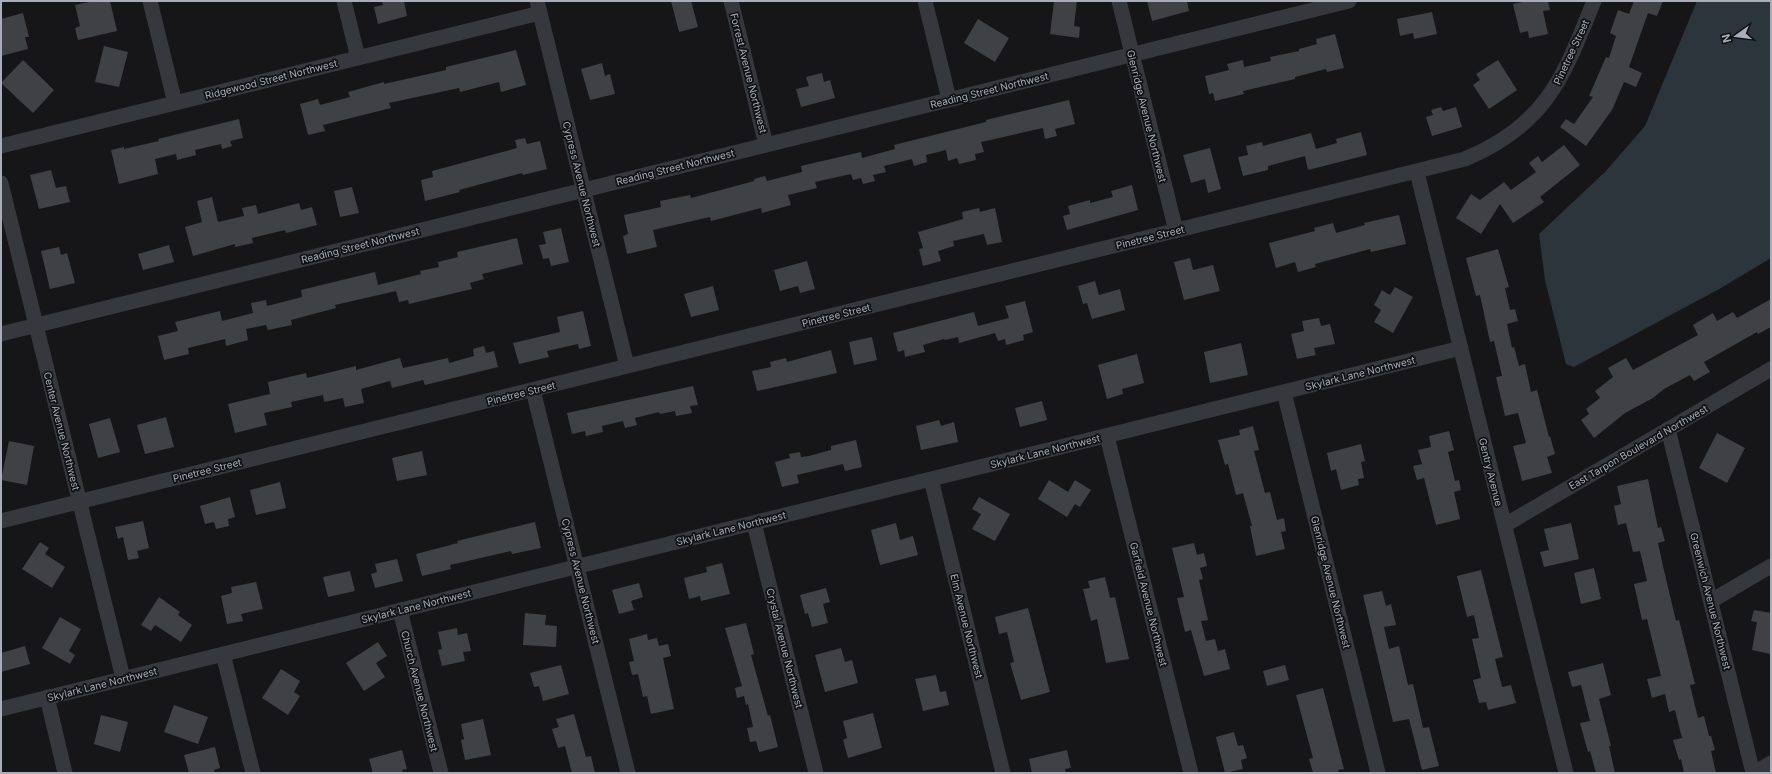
<svg xmlns="http://www.w3.org/2000/svg" width="1772" height="774" viewBox="0 0 1772 774" font-family="Inter,sans-serif">
  <rect width="100%" height="100%" fill="#161618"/>
  <path fill="#2c353c" d="M1697 1H1771V258L1721 288 1574 367 1566 364 1545 280 1539 234 1606 171 1645 126Z"/>
  <path fill="#404145" d="M94 1H110L117 31 78 40 75 28 80 26 75 5Z
    M382 1H404L407 16 378 24 374 7 383 5Z
    M671 1H691L698 27 679 32Z
    M1054 1H1077L1074 26 1080 27 1079 38 1050 34Z
    M1147 1H1187L1189 11 1152 21Z
    M1527 1H1548L1550 10 1543 11 1548 34 1529 38 1528 31 1520 33 1513 4Z
    M1634 1H1663L1657 16 1648 13 1629 67 1642 73 1636 87 1624 82 1612 110 1586 146 1560 127 1566 119 1574 124 1593 97 1589 96 1606 57 1609 58 1616 36 1610 33 1618 10 1629 14Z
    M1432 12 1437 34 1414 39 1413 33 1400 36 1397 19Z
    M23 13 29 37H25L28 49 1 56V19Z
    M978 19 1009 38 995 62 964 43Z
    M1335 34 1344 68 1327 72 1326 69 1295 77V79L1243 91 1244 94 1215 101 1213 93 1209 94 1205 76 1229 70 1227 64 1243 60 1244 67 1271 61 1270 57 1299 51V49L1317 44 1316 39Z
    M104 46 128 52 119 87 95 82Z
    M516 50 526 85 501 92 499 82 460 92 459 88 389 103 391 108 323 125 325 131 308 135 300 104 318 99 320 105 350 97 348 92 384 82V84L446 70V67Z
    M23 60 54 90 33 113 1 83Z
    M1498 60 1517 90 1489 109 1473 85 1480 80 1476 74Z
    M602 63 605 76 610 74 615 94 590 100 581 69Z
    M822 73 824 82 830 80 835 98 801 107 796 89 809 86 806 77Z
    M1069 100 1075 124 1055 129 1057 136 1045 139 1043 128 981 142 984 152 975 154 976 160 959 164 957 158 948 161 946 150 926 155 927 162 914 166 912 159 884 166 886 172 873 175 875 181 863 184 861 178 853 180 851 174 815 182 817 188 788 195 791 205 762 213 761 208 711 221 710 217 653 230 657 247 627 254 623 236 628 234 624 215 661 207 660 201 690 195 691 198 754 181V179L765 176 767 181 802 172 801 166 861 152 862 158 895 149 894 145 986 122V120Z
    M1441 107 1443 111 1456 107 1462 127 1432 136 1426 117 1433 115 1431 110Z
    M239 119 243 138 230 141 232 146 222 149 221 144 195 150 196 155 177 160 176 154 155 159 158 174 119 184 111 150 124 147V149L159 141 158 139Z
    M1361 132 1367 155 1308 170 1305 156 1268 166V170L1243 176 1238 157 1248 155 1246 146 1262 142 1263 146 1311 133 1316 149 1337 143 1336 139Z
    M525 138 527 144 540 141 547 169 523 175 522 173 459 190 460 192 425 201 421 180 433 177 432 171 517 148 515 140Z
    M1564 145 1580 165 1540 197 1544 202 1513 223 1500 204 1481 234 1456 218 1471 194 1480 200 1504 182 1511 190 1536 172 1529 163 1538 156 1542 162Z
    M1210 148 1221 189 1208 193 1205 179 1191 183 1183 155Z
    M51 170 56 188 66 186 70 202 39 209 30 175Z
    M1132 185 1138 210 1067 230 1063 216 1070 214 1068 206 1090 200V203L1113 197 1111 191Z
    M352 187 359 213 340 217 334 191Z
    M212 197 218 222 244 216 242 208 256 205 258 214 299 203 301 210 312 207 317 225 286 233 285 230 252 238 253 243 235 247V244L193 256 185 227 202 222 197 201Z
    M979 208 980 212 995 208 1002 242 987 245 984 234 953 241 954 246 938 251 941 261 923 266 919 249 923 248 918 232 963 219 962 212Z
    M1399 215 1406 244 1371 252 1370 249 1315 264 1316 267 1298 272 1295 262 1276 268 1269 243 1315 231 1314 228 1333 223 1336 233 1365 225 1364 223Z
    M561 228 569 262 551 266 549 258 543 259 539 245 546 244 543 232Z
    M517 238 523 264 482 274 484 279 470 283 472 289 409 304 408 300 399 302 396 291 335 305 336 308 291 320 292 325 268 330 266 325 246 329 248 340 226 346 225 339 188 348 189 354 164 360 158 336 178 331 175 322 220 311 222 321 253 313 251 303 266 300 267 306 302 297 301 290 375 272 378 285 421 274 420 271 439 267 438 262 458 257 457 252Z
    M169 245 174 262 143 270 138 254Z
    M59 247 61 255 67 253 75 283 50 289 41 251Z
    M1498 249 1509 287 1505 288 1510 310 1515 309 1518 321 1507 324 1512 348 1514 347 1519 366 1525 364 1531 392 1537 390 1549 437 1550 436 1555 454 1547 457 1552 473 1522 481 1513 446 1526 443 1518 413 1505 416 1496 377 1502 376 1494 341 1490 342 1480 295 1476 296 1466 258Z
    M1190 258 1193 270 1213 265 1220 291 1184 300 1174 262Z
    M807 261 815 289 800 293 798 286 780 291 774 270Z
    M1095 281 1099 295 1120 289 1125 310 1092 319 1087 303 1083 304 1078 286Z
    M713 286 719 310 691 317 684 294Z
    M1395 287 1413 297 1393 333 1374 322 1381 310 1374 305 1382 290 1390 295Z
    M1771 299V327L1758 334 1757 332 1704 362 1710 372 1694 381 1690 375 1664 389 1653 398 1625 413 1594 438 1581 420 1589 414 1586 409 1600 398 1595 391 1613 377 1608 368 1626 358 1633 370 1698 335 1693 325 1713 313 1717 321 1733 312 1737 318Z
    M1025 301 1033 332 1023 335 1024 340 1006 345 1005 339 998 341 995 333 959 343 958 337 945 340 944 339 923 345 925 352 905 357 904 350 898 352 893 333 974 312 978 326 1009 318 1005 306Z
    M583 311 591 346 579 349 578 344 547 351 549 357 519 364 513 343 560 332 557 317Z
    M1319 318 1321 326 1330 324 1335 344 1314 348 1316 355 1297 359 1291 334 1304 331 1302 321Z
    M872 337 877 360 854 365 849 342Z
    M1241 343 1248 375 1210 383 1204 352Z
    M484 346 486 353 494 351 498 367 425 385 423 380 392 388 390 381 361 389 364 403 345 407 343 398 324 402 323 395 291 402 292 407 264 413 267 425 235 433 228 404 270 394 268 382 306 373 307 378 356 366V370L400 358 403 368 448 358 449 363 474 356 473 349Z
    M831 350 837 373 757 391 752 371 771 367 770 362 786 358 787 362Z
    M1137 354 1144 383 1122 389 1123 394 1107 399 1098 365Z
    M693 386 698 405 690 406 692 413 676 416 675 411 660 414 659 412 635 418 637 425 625 428 623 421 602 426 603 432 586 436 585 431 572 434 567 413Z
    M1042 401 1047 420 1020 427 1015 408Z
    M166 417 174 447 145 454 137 425Z
    M110 418 120 452 98 458 89 424Z
    M939 420 941 426 954 422 958 442 921 450 916 426Z
    M1253 426 1259 450 1254 451 1265 493 1270 492 1277 520 1284 518 1286 531 1281 532 1285 549 1256 556 1250 526H1252L1243 493 1236 495 1228 464 1225 465 1218 440 1240 435 1239 430Z
    M1449 431 1454 450 1448 452 1455 481 1459 480 1461 490 1454 492 1460 519 1436 525 1424 478 1417 480 1413 466 1422 464 1418 450 1431 447 1429 436Z
    M1717 433 1745 448 1727 483 1699 468Z
    M856 440 862 467 845 471 843 464 818 470 797 475 799 483 782 487 775 462 790 458 789 454 800 452 801 457 809 456 831 450V446Z
    M9 441 34 446 27 485 1 480Z
    M1361 444 1365 461 1361 462 1364 478 1358 479 1359 485 1341 490 1336 469 1331 471 1327 453Z
    M422 451 427 475 397 481 392 458Z
    M1648 479 1658 528 1661 527 1665 541 1658 543 1663 566 1676 621 1679 620 1695 684 1690 685 1698 718 1704 716 1709 736H1711L1715 750 1711 751 1716 773H1684L1681 759 1679 760 1673 740 1682 738 1675 710 1669 712 1665 694 1652 698 1647 679 1661 676 1647 619 1642 620 1634 584 1647 581 1640 551 1633 552 1626 523 1618 525 1614 506 1621 504 1617 486Z
    M1049 480 1068 492 1075 480 1091 490 1080 507 1075 504 1067 517 1038 499Z
    M280 482 286 508 256 515 250 490Z
    M230 497 235 517 228 519 229 526 216 529 214 522 205 524 200 506Z
    M979 497 1010 514 995 541 972 529 981 514 972 509Z
    M143 521 149 548 137 551 139 558 128 560 123 537 118 539 115 527Z
    M535 522 541 548 512 554 511 551 450 565 451 569 422 576 416 554 458 543 457 541Z
    M896 523 900 540 913 536 918 555 880 565 871 530Z
    M1571 523 1579 559 1544 567 1540 552 1549 550 1544 529Z
    M40 542 49 548 45 554 65 567 52 588 22 569Z
    M1194 543 1197 555 1204 553 1207 566 1200 568 1203 579 1199 580 1208 620 1201 621 1206 641 1215 639 1218 651 1225 649 1230 669 1204 676 1191 630 1185 632 1177 598 1184 597 1172 548Z
    M397 559 403 581 375 588 371 574 377 572 375 564Z
    M722 563 730 594 701 601 700 596 689 599 684 578 707 572 706 567Z
    M1594 568 1601 599 1581 604 1574 573Z
    M1481 570 1503 657 1495 659 1502 687 1511 685 1516 703 1488 710 1486 702 1479 703 1473 680 1481 678 1472 639 1479 638 1474 615 1467 617 1457 576Z
    M350 571 355 591 328 597 323 577Z
    M1105 577 1110 598 1115 597 1129 659 1106 663 1097 619 1091 621 1083 589 1090 588 1088 581Z
    M256 582 263 609 241 614 243 621 227 624 221 596 232 593 231 587Z
    M639 583 643 597 631 601 634 610 619 614 612 590Z
    M826 588 830 602 823 604 828 623 812 627 808 613 805 614 800 595Z
    M1382 591 1386 606 1391 604 1396 625 1384 627 1389 649 1399 646 1408 685 1413 684 1423 728 1429 727 1439 766 1422 770 1409 719 1393 722 1363 595Z
    M159 597 180 612 178 615 192 625 181 642 155 625 151 631 141 625Z
    M1028 608 1050 692 1021 700 1010 663 1014 662 1007 632 999 634 995 617Z
    M1754 610 1771 613 1770 654 1752 650 1757 622 1751 621Z
    M525 613 546 615 545 625 557 626 556 647 523 645Z
    M60 617 81 629 69 651 75 655 70 664 42 648Z
    M746 623 754 654 751 655 768 716 770 715 778 747 759 752 756 741 750 742 747 728 753 727 748 704 746 705 744 696 737 698 735 688 742 686 725 628Z
    M457 628 458 635 467 633 471 651 463 652 465 661 442 666 438 650 442 649 438 632Z
    M647 634 648 640 657 638 659 646 668 644 671 656 663 658 674 709 651 714 647 696 643 697 638 674 632 675 629 662 634 661 629 639Z
    M378 642 387 656 376 663 385 677 364 691 346 663Z
    M25 646 30 664 1 672V653Z
    M841 648 845 662 852 660 858 683 825 692 815 655Z
    M1603 663 1611 695 1599 699 1611 746H1609L1615 773H1596L1590 751 1588 752 1580 723 1590 721 1581 685 1572 687 1568 672Z
    M561 665 569 694 543 701 539 686 534 687 530 673Z
    M1285 665 1289 680 1267 686 1263 671Z
    M281 669 300 681 294 692 300 696 288 715 262 698Z
    M936 675 940 692 946 691 949 705 923 711 915 679Z
    M1323 688 1344 769 1338 770 1339 773H1313L1309 759 1313 758 1296 695Z
    M174 705 208 717 198 744 164 732Z
    M873 713 882 748 848 758 843 740 847 738 843 721Z
    M574 714 586 757 591 756 595 773H572L565 746 558 748 552 729 559 727 556 719Z
    M101 715 128 722 120 752 94 744Z
    M483 719 491 755 465 760 461 740 464 739 461 724Z
    M1234 732 1238 746 1243 745 1247 758 1241 760 1243 769 1225 773 1216 737Z
    M215 747 220 768 214 770 215 773H189L184 755Z
    M402 750 407 769 402 770 403 773H373L369 759Z
    M1067 750 1071 768 1065 769 1066 773H1032L1029 759Z"/>
  <g fill="none" stroke-linecap="round" stroke-linejoin="round">
    <path stroke="#37383d" stroke-width="15" d="M150 1 175 103
      M344 1 358 58
      M537 1 627 366
      M731 1 766 145
      M925 1 949 99
      M1119 1 1176 231
      M1 146 540 13
      M1417 172 1566 773
      M1 183 123 678
      M1 334 1349 1
      M533 390 628 773
      M1284 392 1378 773
      M1668 429 1753 773
      M1107 436 1191 773
      M931 479 1003 773
      M1 521 1465 159C1547 124 1563 78 1594 1
      M754 523 816 773
      M1505 525 1771 369
      M1711 601 1771 566
      M400 610 441 773
      M223 654 253 773
      M47 697 65 773
      M1 709 1461 348
      M1754 773 1771 763"/>
  </g>
  <g text-anchor="middle" dominant-baseline="central" stroke-width="3.5" stroke-linejoin="round" paint-order="stroke">
    <g font-size="10" fill="#a8adb8" stroke="#111113">
      <text transform="translate(1571 52) rotate(-65)">Pinetree Street</text>
      <text transform="translate(749 73) rotate(76)">Forrest Avenue Northwest</text>
      <text transform="translate(271 79) rotate(-14)">Ridgewood Street Northwest</text>
      <text transform="translate(989 90) rotate(-14)">Reading Street Northwest</text>
      <text transform="translate(1147 116) rotate(76)">Glenridge Avenue Northwest</text>
      <text transform="translate(675 167) rotate(-14)">Reading Street Northwest</text>
      <text transform="translate(582 184) rotate(76)">Cypress Avenue Northwest</text>
      <text transform="translate(1150 237) rotate(-14)">Pinetree Street</text>
      <text transform="translate(360 245) rotate(-14)">Reading Street Northwest</text>
      <text transform="translate(836 315) rotate(-14)">Pinetree Street</text>
      <text transform="translate(1360 373) rotate(-14)">Skylark Lane Northwest</text>
      <text transform="translate(521 393) rotate(-14)">Pinetree Street</text>
      <text transform="translate(62 431) rotate(76)">Center Avenue Northwest</text>
      <text transform="translate(1638 447) rotate(-30)">East Tarpon Boulevard Northwest</text>
      <text transform="translate(1045 451) rotate(-14)">Skylark Lane Northwest</text>
      <text transform="translate(207 470) rotate(-14)">Pinetree Street</text>
      <text transform="translate(1491 472) rotate(76)">Gentry Avenue</text>
      <text transform="translate(731 528) rotate(-14)">Skylark Lane Northwest</text>
      <text transform="translate(581 581) rotate(76)">Cypress Avenue Northwest</text>
      <text transform="translate(1331 582) rotate(76)">Glenridge Avenue Northwest</text>
      <text transform="translate(1711 601) rotate(76)">Greenwich Avenue Northwest</text>
      <text transform="translate(1149 604) rotate(76)">Garfield Avenue Northwest</text>
      <text transform="translate(416 606) rotate(-14)">Skylark Lane Northwest</text>
      <text transform="translate(967 626) rotate(76)">Elm Avenue Northwest</text>
      <text transform="translate(785 648) rotate(76)">Crystal Avenue Northwest</text>
      <text transform="translate(102 684) rotate(-14)">Skylark Lane Northwest</text>
      <text transform="translate(420 691) rotate(76)">Church Avenue Northwest</text>
    </g>
  </g>
  <rect width="1772" height="774" fill="none" stroke="#a8adb8" stroke-width="4"/>
  <g transform="translate(1736 36) rotate(256)" stroke="#111113" stroke-width="3" paint-order="stroke">
  <path d="M0-3L7 15L0 10L-7 15Z" fill="#a8adb8"/>
  <text y="-6" font-size="11" font-weight="bold" text-anchor="middle" fill="#a8adb8">N</text>
  </g>
</svg>
